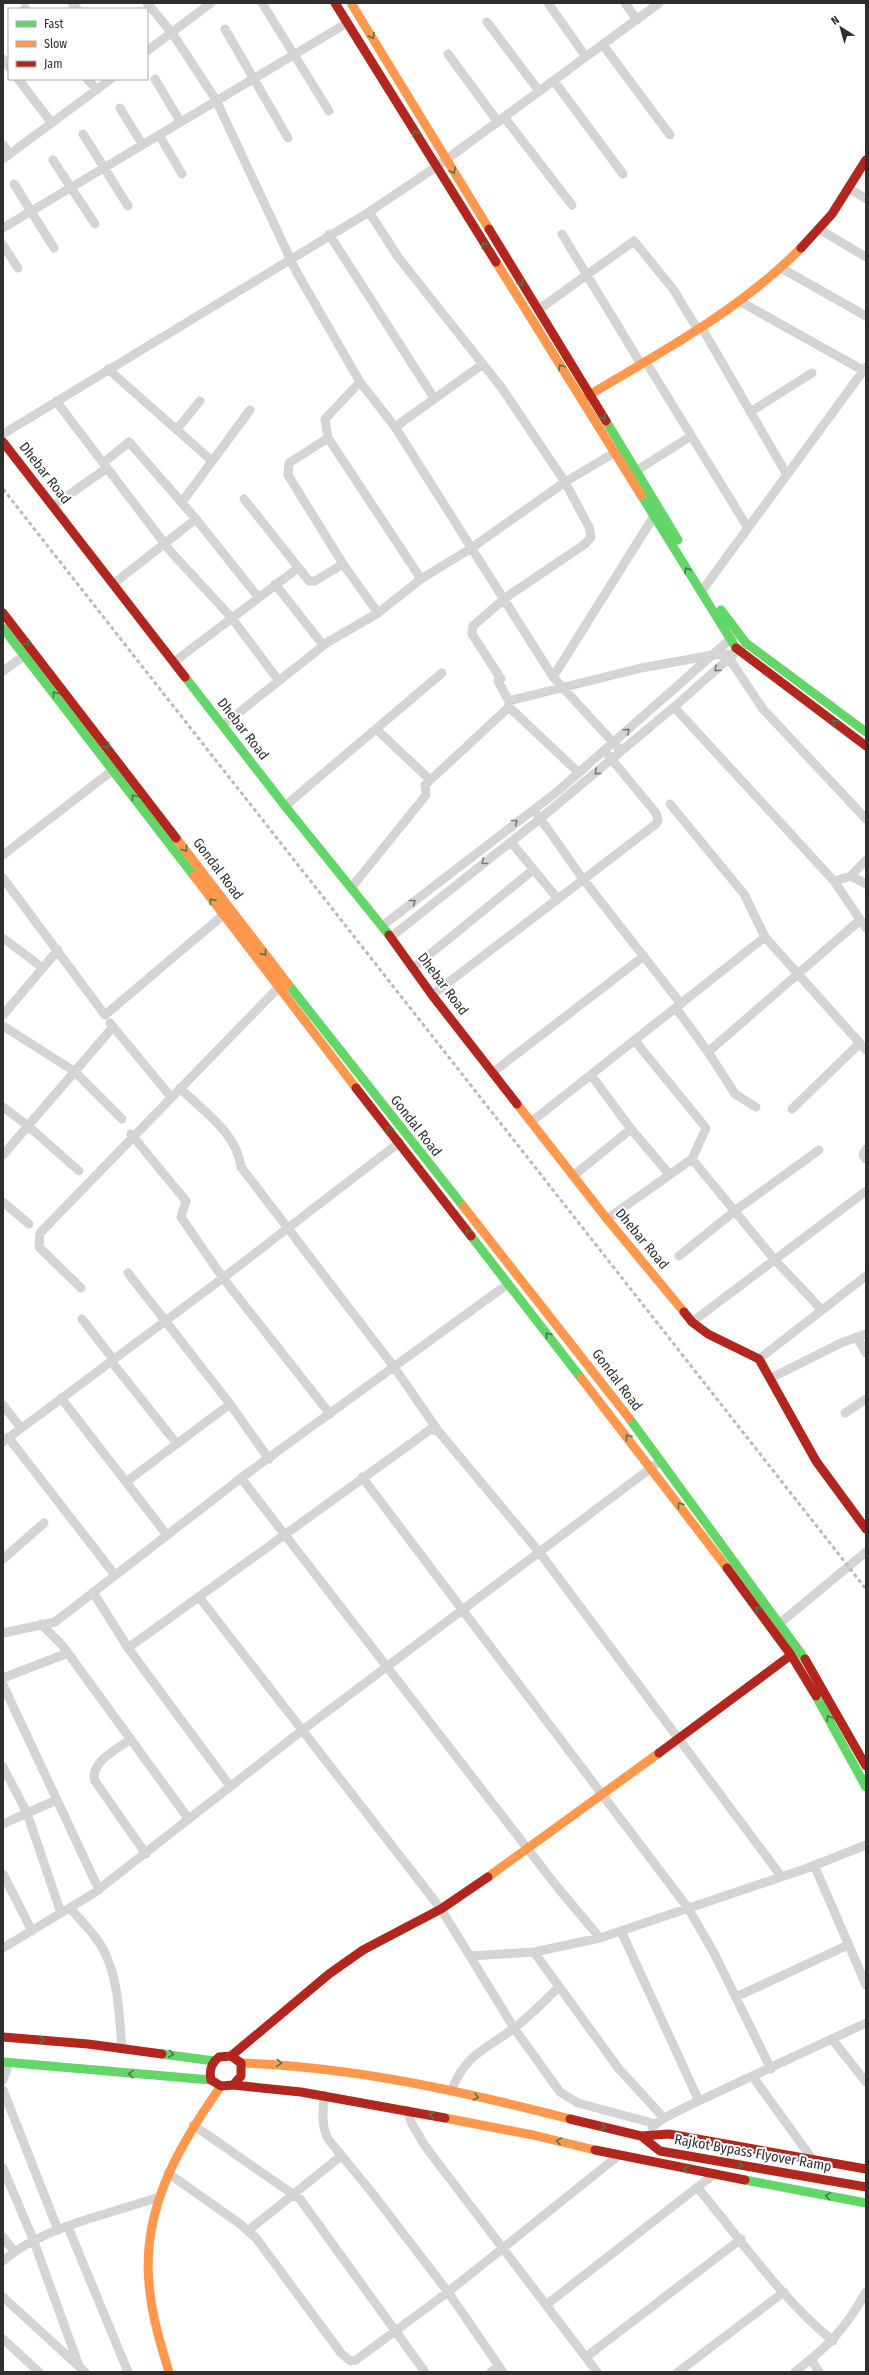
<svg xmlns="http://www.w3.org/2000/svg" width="869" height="2375" viewBox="0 0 869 2375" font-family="'Fira Sans Condensed',sans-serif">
  <rect width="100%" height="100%" fill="#fff"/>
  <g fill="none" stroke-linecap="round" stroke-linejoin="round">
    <path stroke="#d4d4d4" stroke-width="9" d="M72 3 77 9
      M147 3 172 33 216 100 296 271 360 382 395 427 553 677 621 751
      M262 3 329 111
      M548 3 586 57
      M625 3 637 20
      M25 8 26 9
      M487 22 539 91
      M225 29 288 138
      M603 45 670 135
      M147 51 211 3
      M448 54 498 122
      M3 59 9 67
      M18 79 51 122
      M87 79 97 90
      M155 79 180 121
      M554 81 623 174
      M120 108 142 144
      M504 117 572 205
      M83 134 128 206
      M159 135 182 174
      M3 145 10 154
      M3 159 111 79
      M53 160 95 224
      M14 184 54 248
      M849 188 866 199
      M369 212 398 257 501 387 565 482 589 527 591 537 585 544 505 598 473 626 472 634 501 679
      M3 228 347 23
      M819 229 866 257
      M329 234 434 398
      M562 234 641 364
      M3 245 18 268
      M781 268 866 316
      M741 302 866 372
      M538 310 634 241 673 289 698 330
      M702 328 787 475
      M646 362 748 528
      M108 369 212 461
      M360 382 325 419 328 438 421 579
      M750 412 812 373
      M395 427 483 364
      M177 429 200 401
      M3 434 369 212 436 167 659 3
      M328 438 289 463 288 475 343 564 378 613
      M103 463 129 442 196 519
      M107 468 171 552 231 617 279 681
      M636 471 691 436
      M244 499 309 581H315L343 564
      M182 502 250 410
      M53 506 107 468 56 401
      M113 584 196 519 258 597
      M275 584 323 645
      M701 592 866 367
      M729 658 763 709 866 819
      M174 662 298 568
      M3 671 25 655
      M553 677 654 516
      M498 681 509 701
      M674 707 834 881 866 928
      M223 725 328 642 378 613 421 579 470 549 565 482 619 450
      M376 729 426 776
      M579 773 509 707V701L641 668 713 655 734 654
      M670 804 744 894 765 937 866 1050
      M285 806 442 673
      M537 814 583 879 681 1004
      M511 842 557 898
      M3 855 113 770
      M851 876 866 884
      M3 878 105 1015 228 911
      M834 881 851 876 866 860
      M351 888 426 795 425 785 509 707
      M382 926 558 791 734 636
      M391 937 541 818 674 707 742 647
      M3 938 43 968
      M413 968 533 870
      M432 995 656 824 658 820 656 813 608 755
      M676 1008 708 1052 860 920
      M3 1015 58 950
      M110 1023 171 1097
      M3 1026 74 1071 122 1119
      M708 1052 735 1094 756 1107
      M492 1073 644 956
      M591 1075 631 1129 669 1174
      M180 1088C203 1111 237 1133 241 1167L394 1367 439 1432
      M3 1107 27 1125 79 1171
      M792 1109 860 1043
      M531 1122 765 937
      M131 1134 186 1201 181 1217 223 1278 330 1414
      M866 1149 863 1155 866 1159
      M3 1155 113 1027
      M692 1159 774 1259 822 1310
      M573 1176 631 1129
      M3 1202 29 1224
      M607 1219 692 1159 706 1128 635 1041
      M679 1256 736 1210 819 1150
      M128 1273 230 1404 269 1459
      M81 1288 39 1247 40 1233 278 988
      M82 1319 113 1359
      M692 1322 866 1191
      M857 1337 866 1353
      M759 1359 866 1276
      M111 1361 177 1444
      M771 1378 841 1343 866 1334
      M61 1398 167 1535
      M3 1405 21 1428
      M845 1413 866 1399
      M8 1437 115 1575
      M3 1442 223 1278 400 1142
      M362 1477 688 1908 714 1953 771 2069
      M241 1478 558 1888 600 1938
      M126 1482 230 1404
      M3 1559 44 1523
      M93 1592 128 1648 230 1786
      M199 1597 441 1909 514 2028 560 2092 578 2103 656 2124
      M780 1623 866 1552
      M41 1624 62 1645 188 1818
      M3 1633 55 1622 241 1478 508 1284
      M128 1648 431 1429 439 1432 540 1553 781 1876
      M3 1678 68 1653
      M3 1685 57 1800
      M131 1739C118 1749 89 1762 95 1781L146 1854
      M3 1767 27 1813 57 1800 99 1890
      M3 1824 27 1813 61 1913
      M814 1865 866 1985
      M3 1874 32 1931
      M70 1908C81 1921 95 1934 103 1949 119 1979 119 2015 122 2048
      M621 1931 699 2101
      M3 1948 94 1893 304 1729 655 1465
      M534 1952 619 2069 664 2118
      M471 1956 534 1952 600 1938 805 1869 866 1845
      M736 1997 848 1945
      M832 2039 866 2082
      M753 2077 813 2160
      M3 2080 9 2063
      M3 2090 58 2230
      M451 2091C466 2054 484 2050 513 2029 529 2017 544 2001 559 1987
      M324 2095C323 2111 321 2125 328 2139L373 2194 448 2292 503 2372
      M407 2110 412 2124 425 2146 597 2372
      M193 2125 300 2199 425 2372
      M652 2127 664 2118 688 2106 866 2023
      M3 2168 33 2239 79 2366
      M168 2173 240 2224 256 2238 341 2353 350 2361 356 2360 448 2292 618 2156
      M697 2187C739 2237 782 2300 833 2341
      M68 2227 128 2372
      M249 2230 341 2156
      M3 2237 14 2251
      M3 2261C40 2228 109 2214 156 2198
      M3 2297 85 2372
      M546 2305 713 2175
      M3 2339 39 2372
      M586 2357 741 2239
      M811 2359 819 2372
      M491 2372 499 2366
      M678 2372 784 2292
      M795 2372C829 2345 844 2331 866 2292"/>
    <path stroke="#63d668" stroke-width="9" d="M606 421 678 540
      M641 495 736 648
      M721 610 746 643 866 732
      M3 628 194 876
      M185 677 285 806 389 935
      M288 984 463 1206
      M471 1236 581 1378
      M629 1418 805 1659
      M816 1696 866 1787
      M162 2054 214 2061
      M3 2062 211 2080
      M745 2180 866 2203"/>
    <path stroke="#ff974d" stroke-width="9" d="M351 3 489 229
      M496 262 641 495
      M584 398C659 353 739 311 801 248
      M176 838 288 984
      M194 876 356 1088
      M517 1104 607 1219 684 1312
      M463 1206 629 1418
      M581 1378 727 1568
      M488 1877 659 1753
      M241 2063C354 2067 461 2091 570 2119
      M445 2118 533 2135 595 2150
      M169 2372C161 2346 153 2320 150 2293 139 2214 177 2148 221 2086"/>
    <path stroke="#b3261e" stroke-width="9" d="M335 3 496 262
      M489 229 606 421
      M801 248 832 214 866 160
      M3 442 185 677
      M3 613 176 838
      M736 648 866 746
      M389 935 432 995 517 1104
      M356 1088 471 1236
      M684 1312 692 1322 708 1334 759 1359 816 1461 866 1529
      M727 1568 791 1655 816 1696
      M805 1659 866 1766
      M659 1753 791 1655
      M3 2037 88 2044 162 2054
      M231 2056 329 1974 363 1950 441 1909 488 1877
      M233 2085 241 2076V2063L231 2056 219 2057C211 2063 209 2070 211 2080L221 2086 233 2085 301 2092 445 2118
      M570 2119 641 2136 669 2134 866 2169
      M641 2136 660 2151 866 2187
      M595 2150 745 2180"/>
    <path stroke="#bbb" stroke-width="3" stroke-dasharray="4 3" stroke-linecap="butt" d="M3 489 866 1589"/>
  </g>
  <defs><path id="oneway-chevron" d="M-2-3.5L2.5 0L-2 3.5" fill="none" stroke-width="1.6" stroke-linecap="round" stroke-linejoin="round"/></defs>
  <g stroke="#467a49">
    <use href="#oneway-chevron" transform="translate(372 36) rotate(59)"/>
    <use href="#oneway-chevron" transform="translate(415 133) rotate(-122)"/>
    <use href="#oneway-chevron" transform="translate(453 171) rotate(60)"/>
    <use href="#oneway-chevron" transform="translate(484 245) rotate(-122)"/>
    <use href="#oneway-chevron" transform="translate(521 283) rotate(58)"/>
    <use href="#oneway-chevron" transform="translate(561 367) rotate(-122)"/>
    <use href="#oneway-chevron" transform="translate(603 417) rotate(59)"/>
    <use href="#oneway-chevron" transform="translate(687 570) rotate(-122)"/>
    <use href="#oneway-chevron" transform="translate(27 643) rotate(52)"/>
    <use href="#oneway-chevron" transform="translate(55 694) rotate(-127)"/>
    <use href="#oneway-chevron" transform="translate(835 722) rotate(-144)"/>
    <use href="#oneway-chevron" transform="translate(107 746) rotate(53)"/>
    <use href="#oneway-chevron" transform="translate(134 797) rotate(-128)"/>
    <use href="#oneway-chevron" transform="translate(185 849) rotate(53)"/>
    <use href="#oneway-chevron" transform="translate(212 901) rotate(-126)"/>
    <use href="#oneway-chevron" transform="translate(264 953) rotate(53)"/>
    <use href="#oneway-chevron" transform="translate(389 1129) rotate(-128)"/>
    <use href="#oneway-chevron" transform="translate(468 1232) rotate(-127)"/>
    <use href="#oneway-chevron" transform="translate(548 1335) rotate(-128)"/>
    <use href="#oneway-chevron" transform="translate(628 1437) rotate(-127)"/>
    <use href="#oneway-chevron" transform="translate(680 1505) rotate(-127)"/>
    <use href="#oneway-chevron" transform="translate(758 1609) rotate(-126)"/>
    <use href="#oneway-chevron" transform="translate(829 1718) rotate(-121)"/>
    <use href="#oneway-chevron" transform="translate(42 2040) rotate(5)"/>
    <use href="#oneway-chevron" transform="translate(171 2054) rotate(8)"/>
    <use href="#oneway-chevron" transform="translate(279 2063) rotate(3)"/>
    <use href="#oneway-chevron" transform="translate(131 2074) rotate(-176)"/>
    <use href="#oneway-chevron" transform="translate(476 2097) rotate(14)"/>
    <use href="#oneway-chevron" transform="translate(432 2115) rotate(-169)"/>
    <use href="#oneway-chevron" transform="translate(603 2127) rotate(14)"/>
    <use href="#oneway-chevron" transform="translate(559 2141) rotate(-166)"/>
    <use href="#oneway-chevron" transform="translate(740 2165) rotate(10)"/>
    <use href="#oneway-chevron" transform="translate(686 2169) rotate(-169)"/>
    <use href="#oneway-chevron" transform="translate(828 2196) rotate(-170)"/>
  </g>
  <g stroke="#797979">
    <use href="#oneway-chevron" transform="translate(717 669) rotate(138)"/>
    <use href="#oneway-chevron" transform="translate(627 731) rotate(-42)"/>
    <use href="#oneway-chevron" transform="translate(597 772) rotate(140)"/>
    <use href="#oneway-chevron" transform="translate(515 822) rotate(-38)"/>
    <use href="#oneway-chevron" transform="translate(484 862) rotate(142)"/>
    <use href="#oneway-chevron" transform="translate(413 902) rotate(-38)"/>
  </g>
  <g text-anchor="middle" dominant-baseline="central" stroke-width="4" stroke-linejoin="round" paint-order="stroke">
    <g font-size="14" fill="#2f2f2f" stroke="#fff">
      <text transform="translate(45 473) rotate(52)">Dhebar Road</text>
      <text transform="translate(243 729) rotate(52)">Dhebar Road</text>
      <text transform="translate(218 869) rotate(53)">Gondal Road</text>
      <text transform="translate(443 984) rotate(53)">Dhebar Road</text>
      <text transform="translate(416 1126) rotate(52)">Gondal Road</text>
      <text transform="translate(642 1239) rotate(50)">Dhebar Road</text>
      <text transform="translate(617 1380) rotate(53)">Gondal Road</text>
      <text transform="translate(753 2153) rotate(10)">Rajkot Bypass Flyover Ramp</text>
    </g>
  </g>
  <rect width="869" height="2375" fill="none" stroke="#2f2f2f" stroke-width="8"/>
  <rect x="8" y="8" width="140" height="72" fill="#ffffff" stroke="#acacac"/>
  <rect x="16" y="21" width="20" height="6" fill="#63d668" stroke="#acacac"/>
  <text x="44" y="28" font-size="12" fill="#2f2f2f">Fast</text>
  <rect x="16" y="41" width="20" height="6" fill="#ff974d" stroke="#acacac"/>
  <text x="44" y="48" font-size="12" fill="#2f2f2f">Slow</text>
  <rect x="16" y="61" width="20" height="6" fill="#b3261e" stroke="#acacac"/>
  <text x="44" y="68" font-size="12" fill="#2f2f2f">Jam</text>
  <g transform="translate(841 28) rotate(323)" stroke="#ffffff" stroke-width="3" paint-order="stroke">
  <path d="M0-3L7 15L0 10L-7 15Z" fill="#2f2f2f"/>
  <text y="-6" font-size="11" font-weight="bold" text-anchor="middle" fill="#2f2f2f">N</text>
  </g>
</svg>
